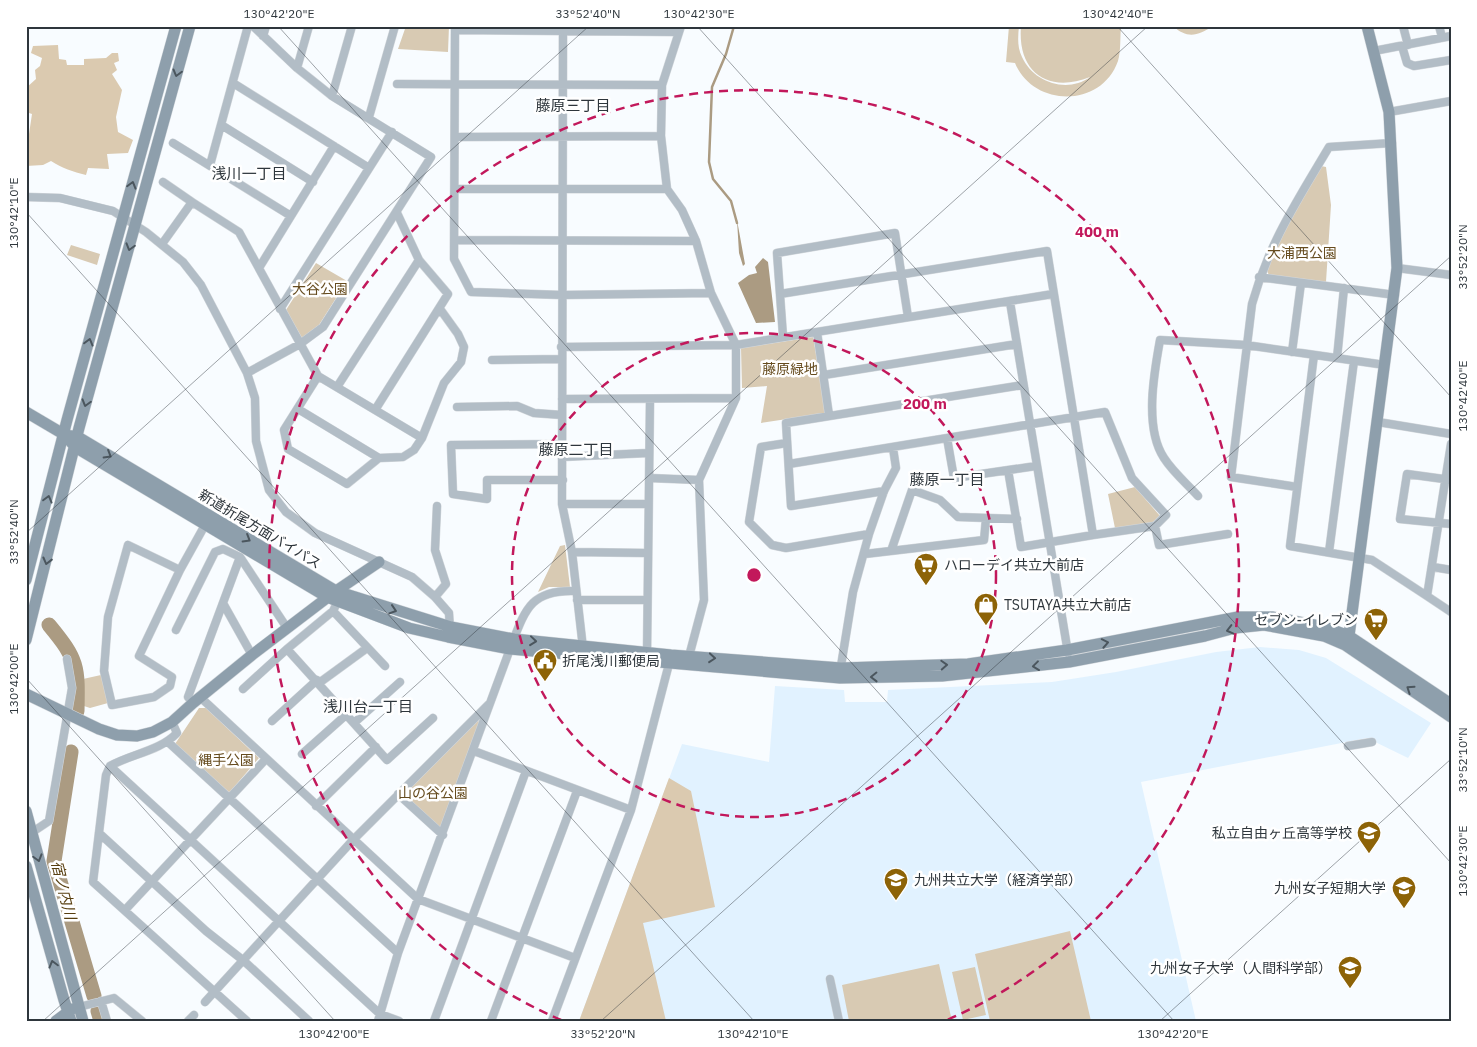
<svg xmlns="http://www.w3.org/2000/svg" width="1477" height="1047" viewBox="0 0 1477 1047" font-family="'IBM Plex Sans','Noto Sans JP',sans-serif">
  <rect width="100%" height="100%" fill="#f8fcff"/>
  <path fill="#e1f2ff" d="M1260 647 1299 650 1326 658 1431 723 1408 758 1367 738 1141 782 1196 1021H579L682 744 769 762 775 686 844 690 845 702H887L888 690 1052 682 1116 672 1216 652Z"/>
  <path fill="#d8cab3" d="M406 26H449L448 52 398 49Z
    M1009 26H1019C1018 37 1017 47 1022 57 1033 82 1067 94 1090 77 1048 94 1017 72 1021 26H1121C1120 37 1121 51 1118 61 1101 109 1033 107 1015 63L1006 62Z
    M1173 26H1213C1198 36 1187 39 1173 26Z
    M1321 166 1326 167 1331 205 1326 282 1269 275 1266 269 1284 228Z
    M71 245 100 254 97 265 67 255Z
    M316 263 347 281 319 325 302 338 286 310Z
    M813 337 827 413 761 423 767 386 742 388 741 348Z
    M1135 487 1160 516 1154 523 1115 528 1108 494Z
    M565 545 570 587H549L538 592 560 546Z
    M101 675 108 703 90 708 81 705 83 679Z
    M199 708H206L259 758 229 793 175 744Z
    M476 720 480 722 441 827H439L405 796V792Z
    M1070 931 1091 1021H990L975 954Z
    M939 964 952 1021H849L842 985Z
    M975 967 986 1015 963 1020 952 972Z"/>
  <path fill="#dbcab0" d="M58 45 59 59 66 60 67 65H84V59L106 58 112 53H118L119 61 114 63 117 70 112 74 122 90 116 117 118 132 133 140 128 153 107 154 109 169 88 168 86 175C73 172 62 168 51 161L43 165 26 166V134H29L32 114 26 112V88L36 79 35 70 40 66 42 58 31 53 33 46Z
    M669 778 691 791 715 907 643 923 666 1021H579Z"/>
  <path fill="#ab9b82" d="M737 220 745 264 743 266 739 253Z
    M763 258 768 262 775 322 756 323 738 283 749 275 757 273 755 267Z"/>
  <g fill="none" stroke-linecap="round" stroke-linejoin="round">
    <path stroke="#ab9b82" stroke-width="2.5" d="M734 26 726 54 712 87 709 162 713 179 731 201 737 223"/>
    <path stroke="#ab9b82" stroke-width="15" d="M49 625C78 660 78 666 77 711
      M71 752 54 861 94 996
      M98 1011 101 1021"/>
    <defs>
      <path id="street" d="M455 26 454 259 471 292 562 295 711 293
        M563 26 562 504 572 552 583 648
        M681 26 662 85 661 136 667 189 682 210 696 241 711 293 736 345V398L699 480 704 600 688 660
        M1403 26 1408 45
        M1439 26 1442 37
        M455 30 679 32
        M263 36 266 26
        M1402 46 1407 63 1414 66 1451 60
        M1374 51 1451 36
        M297 68 309 26
        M233 83 369 168
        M397 84 662 85
        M332 96 352 26
        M1389 112 1451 101
        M369 117 395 26
        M223 126 313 182
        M455 137 661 136
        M173 143 291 216
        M210 165 248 26
        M163 182 192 202
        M455 189H667
        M26 197 60 198 113 211 146 232 183 262 201 285 247 373 255 398 256 441 269 490 286 512 315 533 412 577 435 597 449 613 450 630
        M454 240 696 241
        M162 244 192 202 239 232 318 376 422 438
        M259 268 334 146
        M1397 268 1451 275
        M1259 277 1395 295
        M780 294 1047 251 1093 535 1021 547 1008 470
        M1010 302 1068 653
        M280 309 392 132
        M817 332 829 415
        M783 336 777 253 895 233 908 317
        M561 347 736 345 1053 294
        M1292 352 1301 283
        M1314 355 1290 546 1372 560 1427 596
        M1337 358 1344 288
        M492 360 561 359
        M247 373 300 344 323 327 431 157 332 96 297 68 253 26
        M824 375 1017 344
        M318 376 284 430 288 449 347 484 379 458 403 457 414 450 422 438 444 383 461 362 464 347 458 334 440 309
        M337 387 419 260
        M562 399 736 398
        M457 407 517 406 534 413 562 415
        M298 409 379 458
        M375 410 448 294 419 260 397 213
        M1378 422 1451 434
        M947 438 954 478 1036 466
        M787 443 761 447 749 522 772 545 786 548 869 534 884 491 896 468 893 448
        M562 444 451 445 453 494 487 499V480H563
        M1451 444 1427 596 1451 612
        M562 457 648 453
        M789 464 1105 412 1132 478 1166 515 1155 526 1093 535
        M649 478 699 480
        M1451 480 1407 474 1400 519 1451 524
        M1297 487 1231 477 1252 304C1269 243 1297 201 1329 147L1392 143
        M884 491 791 506 786 423 1023 385
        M1198 496C1187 484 1173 472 1164 458 1144 428 1154 373 1160 340L1246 345 1385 365
        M562 504H647
        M1155 526 1159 545 1228 534
        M891 551 912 490 940 500 958 517 1017 519
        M572 552 647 553
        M1329 552 1354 361
        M865 554 984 540 986 518
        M1433 567 1451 570
        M180 570 128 545 108 617 104 671 112 705 154 697 170 686 172 677 139 656 180 570 205 525
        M435 597 446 584 435 550 437 506
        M577 600H646
        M338 601 333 611 287 649 387 760 433 718
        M224 605 252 655
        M333 611 385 666
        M176 630 215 552 223 549 240 557
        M647 655 650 400
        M840 672 853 592 869 534
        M319 683 367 648
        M243 689 287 649
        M200 697 418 899 575 958
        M193 703 188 697 240 557 287 628
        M272 721 317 680
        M172 722 177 733C160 751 131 754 110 766L106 775 93 882 247 1021
        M354 723 400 682
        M168 742 398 953
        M1348 746 1372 742
        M474 751 631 810
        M302 754 346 715
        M110 766 380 1014 399 1021
        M398 794 443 835
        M316 806 376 747
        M31 833 49 821 72 688 67 659
        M99 833 206 931 244 961 309 1021
        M125 910 265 760
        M830 979 839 1021
        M101 1001 107 1021
        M205 1002 353 840 490 703
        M79 1007 114 998 142 1021
        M188 1021 194 1015
        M378 1021 398 953 510 649C525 610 530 589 576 591
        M434 1021 526 771
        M491 1021 577 791
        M552 1021 631 810 670 660"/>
      <path id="secondary" d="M26 412 65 435 75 447 327 597 409 628 448 637 510 649 840 678 942 676 1069 662 1205 636 1235 628 1264 625 1324 636 1345 645 1451 717
        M65 435 78 437 336 591 451 627 514 639 671 655 841 668 968 664 1067 650 1238 617H1272L1325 627 1349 636 1451 704
        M26 580 67 420 176 26
        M26 640 79 428 190 26
        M1346 643 1349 636 1397 268 1389 112 1367 26
        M26 694 99 729 117 735 137 736 153 732 172 722 193 703 252 655 336 591 379 562
        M26 811 83 1021
        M26 866 64 1000 71 1021
        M56 1021 72 1009"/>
    </defs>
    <use href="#street" stroke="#d4d8dc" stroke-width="9"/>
    <use href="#secondary" stroke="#d4d8dc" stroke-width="12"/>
    <use href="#street" stroke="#b2bdc6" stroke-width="8"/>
    <use href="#secondary" stroke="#8e9fac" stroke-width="11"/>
  </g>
  <defs><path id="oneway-chevron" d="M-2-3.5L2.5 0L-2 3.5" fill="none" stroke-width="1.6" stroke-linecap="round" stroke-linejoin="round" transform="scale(1.25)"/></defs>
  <g stroke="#4b565e">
    <use href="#oneway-chevron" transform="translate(177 73) rotate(105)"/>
    <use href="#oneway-chevron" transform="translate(132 185) rotate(-74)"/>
    <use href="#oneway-chevron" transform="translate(130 247) rotate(106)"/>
    <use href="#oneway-chevron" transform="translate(89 342) rotate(-75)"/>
    <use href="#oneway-chevron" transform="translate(86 403) rotate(106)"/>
    <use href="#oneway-chevron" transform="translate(108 455) rotate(31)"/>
    <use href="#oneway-chevron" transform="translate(48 499) rotate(-75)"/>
    <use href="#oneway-chevron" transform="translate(247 539) rotate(31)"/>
    <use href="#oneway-chevron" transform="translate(47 561) rotate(104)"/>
    <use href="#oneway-chevron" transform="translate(393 610) rotate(18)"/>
    <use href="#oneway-chevron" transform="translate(1230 630) rotate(166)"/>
    <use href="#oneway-chevron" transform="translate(533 641) rotate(6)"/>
    <use href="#oneway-chevron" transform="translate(1105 643) rotate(-11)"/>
    <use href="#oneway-chevron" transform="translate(712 658) rotate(5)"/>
    <use href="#oneway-chevron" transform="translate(944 665) rotate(-3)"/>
    <use href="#oneway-chevron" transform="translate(1036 666) rotate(173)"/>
    <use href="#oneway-chevron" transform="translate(874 677) rotate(179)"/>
    <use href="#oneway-chevron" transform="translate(1410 689) rotate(-146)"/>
    <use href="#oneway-chevron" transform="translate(38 858) rotate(74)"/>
    <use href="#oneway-chevron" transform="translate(53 964) rotate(-105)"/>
  </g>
  <path fill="none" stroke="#2e363c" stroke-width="1" stroke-opacity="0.45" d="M278 26 1174 1021M697 26 1451 863M1117 26 1451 397M26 31 31 26M26 212 754 1021M26 533 589 26M26 678 335 1021M43 1021 1148 26M601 1021 1451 256M1160 1021 1451 759"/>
  <g fill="none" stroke="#c2185b" stroke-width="2.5" stroke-dasharray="9 6">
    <circle cx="754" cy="575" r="242"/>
    <path d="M561 1020A485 485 0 1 1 947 1020"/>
  </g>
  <defs>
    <symbol id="supermarket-pin" viewBox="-11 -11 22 30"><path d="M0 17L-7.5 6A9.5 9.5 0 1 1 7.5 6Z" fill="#8d6307" stroke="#fff"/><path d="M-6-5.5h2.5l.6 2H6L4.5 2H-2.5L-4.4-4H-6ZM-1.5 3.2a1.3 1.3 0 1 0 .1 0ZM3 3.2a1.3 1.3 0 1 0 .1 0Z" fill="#fff"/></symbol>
    <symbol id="shop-pin" viewBox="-11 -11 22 30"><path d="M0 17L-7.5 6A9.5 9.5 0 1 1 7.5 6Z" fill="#8d6307" stroke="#fff"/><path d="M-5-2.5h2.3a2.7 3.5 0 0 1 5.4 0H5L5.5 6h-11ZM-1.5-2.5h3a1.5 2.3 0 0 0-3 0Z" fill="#fff"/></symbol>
    <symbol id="civic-pin" viewBox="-11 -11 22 30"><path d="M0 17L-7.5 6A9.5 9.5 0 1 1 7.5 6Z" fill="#8d6307" stroke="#fff"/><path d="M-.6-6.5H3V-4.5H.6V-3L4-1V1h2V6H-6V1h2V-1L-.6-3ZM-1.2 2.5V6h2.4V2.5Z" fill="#fff"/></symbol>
    <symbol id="school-pin" viewBox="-11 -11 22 30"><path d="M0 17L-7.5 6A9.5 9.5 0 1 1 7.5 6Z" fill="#8d6307" stroke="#fff"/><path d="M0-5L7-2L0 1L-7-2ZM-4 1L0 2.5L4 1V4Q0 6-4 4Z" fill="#fff"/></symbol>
    <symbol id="university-pin" viewBox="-11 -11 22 30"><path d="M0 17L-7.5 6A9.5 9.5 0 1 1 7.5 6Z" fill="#8d6307" stroke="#fff"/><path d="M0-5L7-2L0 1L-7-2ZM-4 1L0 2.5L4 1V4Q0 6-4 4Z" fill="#fff"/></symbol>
  </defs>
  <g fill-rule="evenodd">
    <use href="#supermarket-pin" x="912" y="551" width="28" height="38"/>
    <use href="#shop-pin" x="972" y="591" width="28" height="38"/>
    <use href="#supermarket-pin" x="1362" y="606" width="28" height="38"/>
    <use href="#civic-pin" x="531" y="647" width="28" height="38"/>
    <use href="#school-pin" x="1355" y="819" width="28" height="38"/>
    <use href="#university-pin" x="882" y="866" width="28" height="38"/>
    <use href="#university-pin" x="1390" y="874" width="28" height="38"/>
    <use href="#university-pin" x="1336" y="954" width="28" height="38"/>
  </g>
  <g text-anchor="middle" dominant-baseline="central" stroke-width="5" stroke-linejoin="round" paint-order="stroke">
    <g font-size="14" fill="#664c1f" stroke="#fff">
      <text x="1302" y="253">大浦西公園</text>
      <text x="320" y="289">大谷公園</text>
      <text x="790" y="369">藤原緑地</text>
      <text x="226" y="760">縄手公園</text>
      <text x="433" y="793">山の谷公園</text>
    </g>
    <g font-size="14" fill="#2e363c" stroke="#fff">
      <text transform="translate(260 529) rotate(31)">新道折尾方面バイパス</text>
    </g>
    <g font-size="14" fill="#2e363c" stroke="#fff" text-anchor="start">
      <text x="944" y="565">ハローデイ共立大前店</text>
      <text x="1004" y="605">TSUTAYA共立大前店</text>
      <text x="1358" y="620" text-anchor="end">セブン-イレブン</text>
      <text x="562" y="661">折尾浅川郵便局</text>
      <text x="1352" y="833" text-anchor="end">私立自由ヶ丘高等学校</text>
      <text x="914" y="880">九州共立大学（経済学部）</text>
      <text x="1386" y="888" text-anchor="end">九州女子短期大学</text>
      <text x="1332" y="968" text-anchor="end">九州女子大学（人間科学部）</text>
    </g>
    <g font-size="15" fill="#2e363c" stroke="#fff">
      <text x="573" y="105">藤原三丁目</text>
      <text x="249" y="173">浅川一丁目</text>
      <text x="576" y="449">藤原二丁目</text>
      <text x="947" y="479">藤原一丁目</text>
      <text x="368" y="706">浅川台一丁目</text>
    </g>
    <g font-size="15" font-style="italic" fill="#583f10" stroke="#fff">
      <text transform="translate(64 890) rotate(76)">宿ノ内川</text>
    </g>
  </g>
  <circle cx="754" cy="575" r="8" fill="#c2185b" stroke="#fff" stroke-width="2.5"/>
  <g font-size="15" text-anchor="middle" font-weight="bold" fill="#c2185b" stroke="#fff" stroke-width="5" stroke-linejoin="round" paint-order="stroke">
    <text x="1097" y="237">400 m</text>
    <text x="925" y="409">200 m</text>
  </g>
  <rect width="1477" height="1047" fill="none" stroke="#ffffff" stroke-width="55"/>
  <rect x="28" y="28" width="1422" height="992" fill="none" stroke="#2e363c" stroke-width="2"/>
  <g font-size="12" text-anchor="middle" fill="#2e363c">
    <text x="279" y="18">130°42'20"E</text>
    <text x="588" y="18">33°52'40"N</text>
    <text x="699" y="18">130°42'30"E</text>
    <text x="1118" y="18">130°42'40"E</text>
    <text transform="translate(14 213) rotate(-90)" y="4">130°42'10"E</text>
    <text transform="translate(1463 257) rotate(-90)" y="4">33°52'20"N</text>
    <text transform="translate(1463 396) rotate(-90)" y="4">130°42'40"E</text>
    <text transform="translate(14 532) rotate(-90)" y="4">33°52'40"N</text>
    <text transform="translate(14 679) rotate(-90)" y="4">130°42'00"E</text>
    <text transform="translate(1463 760) rotate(-90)" y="4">33°52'10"N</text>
    <text transform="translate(1463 861) rotate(-90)" y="4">130°42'30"E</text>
    <text x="334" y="1038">130°42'00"E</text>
    <text x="603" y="1038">33°52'20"N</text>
    <text x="753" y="1038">130°42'10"E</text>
    <text x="1173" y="1038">130°42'20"E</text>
  </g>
</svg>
